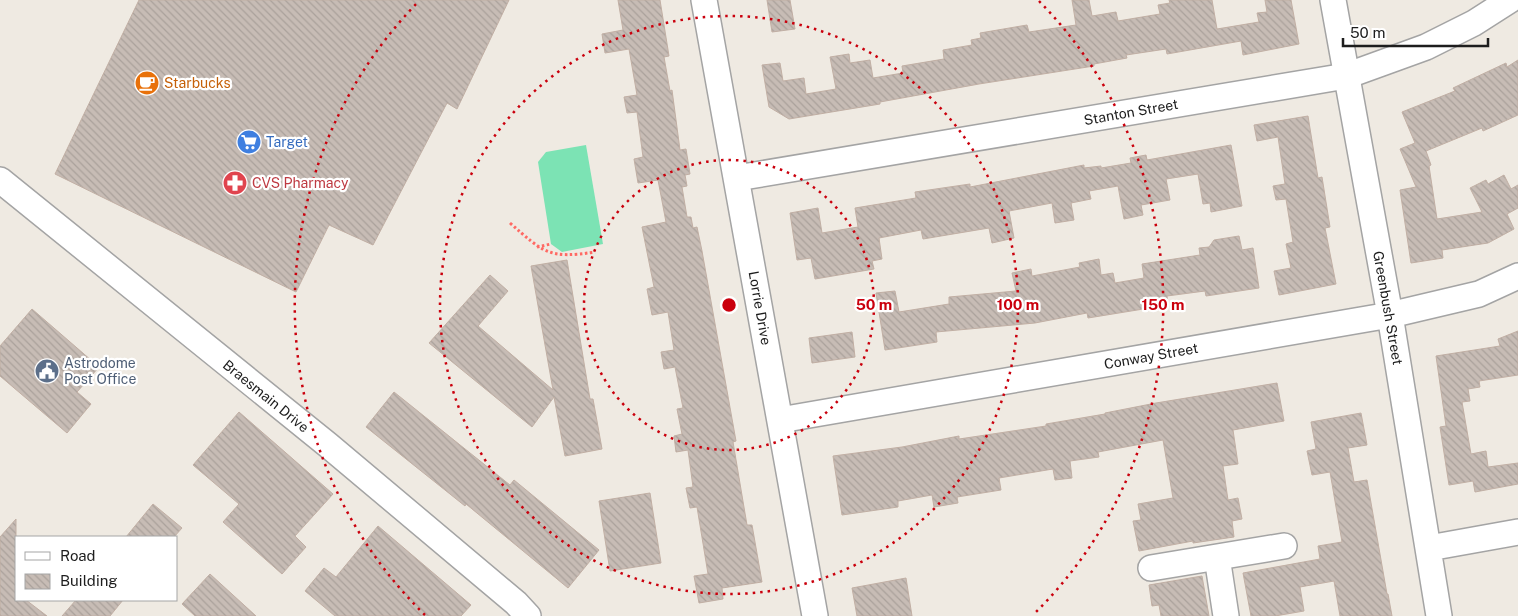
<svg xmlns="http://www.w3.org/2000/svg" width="1518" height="616" viewBox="0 0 1518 616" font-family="'Public Sans',sans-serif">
  <defs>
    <pattern id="building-back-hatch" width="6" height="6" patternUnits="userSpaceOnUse" patternTransform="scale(1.25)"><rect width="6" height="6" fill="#c7bcb5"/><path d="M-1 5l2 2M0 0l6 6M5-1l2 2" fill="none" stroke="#aaa19b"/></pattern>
  </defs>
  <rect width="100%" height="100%" fill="#efeae2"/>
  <path fill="#7ce3b4" d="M586 145 603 244 562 252 551 244 538 162 546 152Z"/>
  <path fill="url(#building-back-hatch)" stroke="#c1afa4" d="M139 0H509L457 109 447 103 373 245 329 225 296 292 55 174Z
    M618 0H660L669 56 664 57 670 91 672 90 680 150 686 149 690 174 685 175 687 186 682 187 687 217H691L693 228 697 227 702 251 736 441 733 442 747 525H752L762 582 722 588 723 599 699 603 694 576 708 574 697 507 690 508 686 488 693 487 688 450 676 452 674 436 682 434 677 409 683 408 675 367 664 369 661 352 674 350 668 312 652 315 647 289 654 287 642 227 666 222 658 180 638 183 634 159 643 157 637 112 627 113 624 97 637 95 629 49 605 53 602 34 623 30Z
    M767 0H790L795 29 772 32Z
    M1072 0H1089L1092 16 1116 12 1118 21 1160 14 1158 5 1170 3 1169 0H1212L1217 29 1259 22 1257 13 1267 12 1265 0H1291L1299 44 1243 55 1241 41 1167 54 1166 49 1126 55 1127 58 1094 64V66L979 84 880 102V104L789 119 769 107 762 65 780 63 783 81 804 78 806 94 836 89 830 57 849 54 850 63 870 60 873 78 903 73 902 66 944 59 943 50 972 45 971 40 981 38 980 33 1027 25 1029 32 1076 25Z
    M1518 60V115L1483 131 1482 128 1426 151 1431 165 1429 166 1437 219 1482 212 1470 188 1486 180 1488 184 1504 175 1511 189 1518 185V208L1507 214 1514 229 1488 243 1442 250 1443 258 1411 263 1400 190 1416 187 1400 149 1415 143 1402 112 1455 91 1453 88 1506 63 1507 67Z
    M1308 116 1318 178 1322 177 1330 227 1325 228 1336 284 1279 295 1274 271 1291 268 1286 244 1293 242 1286 199 1276 200 1273 186 1285 184 1278 137 1257 141 1254 125Z
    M1231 145 1242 206 1211 212 1210 203 1203 204 1198 174 1166 179 1170 200 1141 205 1143 215 1124 219 1118 186 1089 191 1091 199 1071 203 1074 220 1055 223 1052 203 1009 211 1014 238 992 243 989 228 923 239 921 230 879 238 882 259 872 261 874 269 815 279 811 258 797 260 790 213 818 208 822 233 858 227 855 208 916 198 915 192 970 184V187L1084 165V168L1101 166V168L1131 163 1130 158 1146 155 1147 160Z
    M1239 236 1242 250 1253 248 1259 288 1206 296 1205 291 1167 296 1168 305 1088 318 1087 313 1035 323 936 332 937 342 885 350 876 293 895 291 899 312 949 304V297L1016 291 1012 273 1031 269 1032 276 1080 267 1079 263 1099 259 1101 275 1113 273 1115 283 1144 278 1142 264 1200 255 1199 248 1209 247 1214 240Z
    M567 260 590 399H593L602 449 565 456 554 397 532 427 429 343 490 275 508 291 478 326 553 390 531 266Z
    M32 309 99 367 77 392 91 404 67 433 0 376V346Z
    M1518 331V375L1479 381 1480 387 1468 389 1470 401 1462 402 1471 454 1486 451 1488 467 1518 463V484L1475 492 1473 481 1449 485 1440 427 1446 426 1436 356 1500 346 1498 339Z
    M852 332 855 357 812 363 809 338Z
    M1277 383 1284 421 1233 430 1238 464 1223 466 1228 500 1238 498 1242 519 1232 521 1234 537 1193 543V541L1139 551 1133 521 1141 520 1138 504 1173 498 1163 440 1098 452 1099 457 1070 461 1072 478 1055 480 1053 469 999 478 1001 490 957 497 958 503 934 507 932 495 898 501V507L842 515 833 456 902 447 959 436V439L1046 426V424L1105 414V413L1156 403Z
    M394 392 510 485 514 480 599 550 568 588 466 504 465 506 366 427Z
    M239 412 333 494 295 536 306 547 282 574 223 522 239 504 193 465Z
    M1361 413 1367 445 1348 448 1354 482 1367 480 1387 594H1388L1392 616H1340L1334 581 1300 587 1304 611 1275 616H1251L1243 573 1320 559 1318 546 1342 542 1330 472 1312 475 1307 451 1316 449 1311 422Z
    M650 493 661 563 610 571 599 501Z
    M153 504 182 528 174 537H126Z
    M16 519V600H26L47 616H0V537Z
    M378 526 471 605 461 616H335L305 591 324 568 336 577Z
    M210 574 256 616H195L182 604Z
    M1202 576 1209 616H1161L1159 605 1152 606 1149 585Z
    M906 578 912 616H857L852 588Z
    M76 600H123L110 616H62Z"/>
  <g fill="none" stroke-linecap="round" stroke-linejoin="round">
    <defs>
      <path id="minor" d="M704 0 815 616
        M1333 0 1390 315 1439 616
        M737 178 1346 76 1426 47 1474 23 1510 0
        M0 180 328 445 516 603 528 616
        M780 420 1390 315 1479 294 1518 276
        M1429 548 1518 532
        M1217 557 1226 616
        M1151 568 1284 546"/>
    </defs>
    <use href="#minor" stroke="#a4a4a4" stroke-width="28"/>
    <path stroke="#ff6963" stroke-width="3" stroke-dasharray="2.5 2.5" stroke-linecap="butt" d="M510 223C544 253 549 259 595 252
      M537 247 551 244"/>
    <use href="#minor" stroke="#fff" stroke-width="25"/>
  </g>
  <g fill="none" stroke="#ca000d" stroke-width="2.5" stroke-dasharray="2.5 5">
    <circle cx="729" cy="305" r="145"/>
    <circle cx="729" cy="305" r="289"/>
    <path d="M425 615A434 434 0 0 1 419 1M1039 1A434 434 0 0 1 1033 615"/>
  </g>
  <defs>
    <symbol id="cafe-disc" viewBox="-11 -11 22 22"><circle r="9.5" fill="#e8710a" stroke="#fff"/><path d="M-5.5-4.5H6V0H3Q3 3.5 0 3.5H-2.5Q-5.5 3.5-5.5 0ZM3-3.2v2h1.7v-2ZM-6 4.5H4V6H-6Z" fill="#fff"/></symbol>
    <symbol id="supermarket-disc" viewBox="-11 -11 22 22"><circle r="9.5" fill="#3f7fe0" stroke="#fff"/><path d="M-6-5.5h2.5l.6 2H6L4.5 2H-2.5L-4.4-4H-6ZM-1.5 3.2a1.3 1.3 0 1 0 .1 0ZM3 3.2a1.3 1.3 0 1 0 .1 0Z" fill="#fff"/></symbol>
    <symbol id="pharmacy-disc" viewBox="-11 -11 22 22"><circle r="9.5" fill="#e0444e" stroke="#fff"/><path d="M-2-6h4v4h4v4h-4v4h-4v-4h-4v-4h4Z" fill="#fff"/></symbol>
    <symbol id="civic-disc" viewBox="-11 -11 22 22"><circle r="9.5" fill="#5c6f8a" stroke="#fff"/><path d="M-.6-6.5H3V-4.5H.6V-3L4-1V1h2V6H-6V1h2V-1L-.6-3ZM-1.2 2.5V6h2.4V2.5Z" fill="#fff"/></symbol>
  </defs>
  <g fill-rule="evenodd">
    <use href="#cafe-disc" x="133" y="69" width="28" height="28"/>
    <use href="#supermarket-disc" x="235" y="128" width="28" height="28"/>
    <use href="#pharmacy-disc" x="221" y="169" width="28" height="28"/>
    <use href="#civic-disc" x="33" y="357" width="28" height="28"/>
  </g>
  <g text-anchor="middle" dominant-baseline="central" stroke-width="4.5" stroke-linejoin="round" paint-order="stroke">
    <g font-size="14" fill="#c56008" stroke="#fff" text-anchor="start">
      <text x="164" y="83">Starbucks</text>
    </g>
    <g font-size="14" fill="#1d1d1d" stroke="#fff">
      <text transform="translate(1131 112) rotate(-10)">Stanton Street</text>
      <text transform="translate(760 308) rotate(80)">Lorrie Drive</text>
      <text transform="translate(1388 308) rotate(80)">Greenbush Street</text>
      <text transform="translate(1151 356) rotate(-10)">Conway Street</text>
      <text transform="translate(266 396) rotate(39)">Braesmain Drive</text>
    </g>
    <g font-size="14" fill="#366cbe" stroke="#fff" text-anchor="start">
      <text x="266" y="142">Target</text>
    </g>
    <g font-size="14" fill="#be3a42" stroke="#fff" text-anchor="start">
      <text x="252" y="183">CVS Pharmacy</text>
    </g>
    <g font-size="14" fill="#4e5e75" stroke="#fff" text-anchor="start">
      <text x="64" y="363">Astrodome<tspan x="64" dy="16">Post Office</tspan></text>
    </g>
  </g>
  <circle cx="729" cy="305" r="8" fill="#ca000d" stroke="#fff" stroke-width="2.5"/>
  <g font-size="15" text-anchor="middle" font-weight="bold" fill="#ca000d" stroke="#fff" stroke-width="4.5" stroke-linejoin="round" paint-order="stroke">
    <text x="874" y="310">50 m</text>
    <text x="1018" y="310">100 m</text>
    <text x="1163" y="310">150 m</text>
  </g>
  <rect x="15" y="536" width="162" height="65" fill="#ffffff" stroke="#a5a5a5"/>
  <rect x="25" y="552" width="25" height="8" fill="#ffffff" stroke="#a5a5a5"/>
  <text x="60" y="561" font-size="15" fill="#1d1d1d">Road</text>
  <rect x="25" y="574" width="25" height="15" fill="url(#building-back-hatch)" stroke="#a5a5a5"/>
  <text x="60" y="586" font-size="15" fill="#1d1d1d">Building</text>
  <path d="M1343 38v8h145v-8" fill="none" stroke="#1d1d1d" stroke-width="2.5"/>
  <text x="1350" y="38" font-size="15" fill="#1d1d1d" stroke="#ffffff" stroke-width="4" paint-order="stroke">50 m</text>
</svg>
